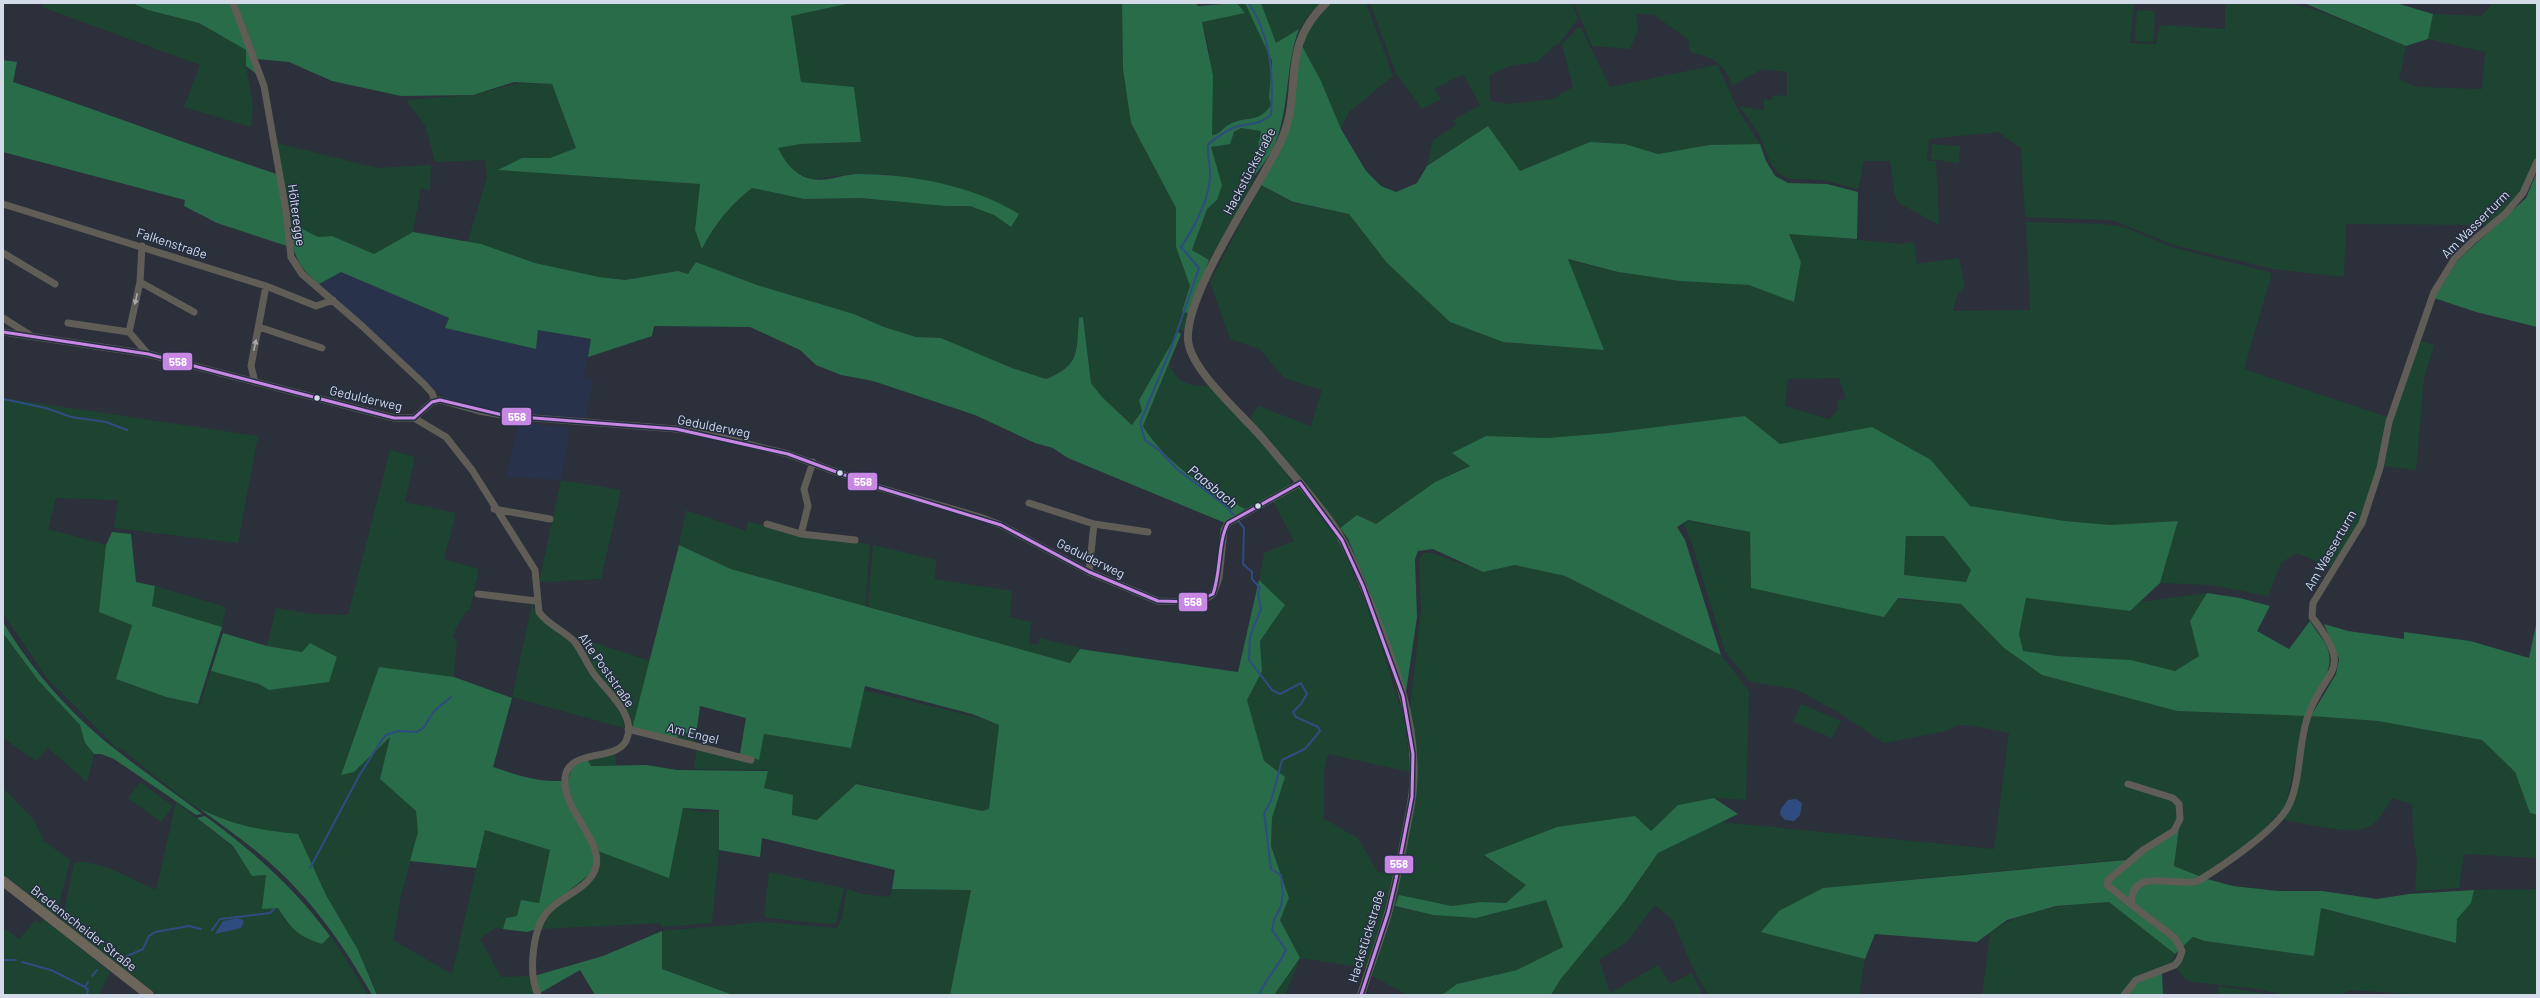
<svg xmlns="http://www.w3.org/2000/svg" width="2540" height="998" viewBox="0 0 2540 998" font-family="Barlow,sans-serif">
  <rect width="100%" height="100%" fill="#2b303b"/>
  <path fill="#28334b" d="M341 272 449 318 445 328 535 349 538 330 591 340 584 377 593 380 586 420 509 414 449 400 424 381 320 284Z
    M519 422 570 428 561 480 506 477Z"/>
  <path fill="#1d4430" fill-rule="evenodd" d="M44 3H132L148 10 199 23 246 50V66L253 105 251 127 184 107 200 65 42 7Z
    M851 3H1122L1123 69 1131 123 1176 208V247L1190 286 1182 311 1189 314 1184 331 1180 329 1139 399 1142 411 1133 425 1102 397 1091 383 1083 317 1079 319C1076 352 1080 365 1046 379L1012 368 941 338 916 337 884 327 854 314 757 285 696 262 688 274 678 271 625 280 599 277 535 263 468 241 487 177 485 160 435 162 425 125 406 100 473 95 518 83 552 84 576 148 550 158H522L499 170 700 184 695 230 703 248C714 225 732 204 752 188L804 199 861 198 944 206H970L994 215 1011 227 1019 214 938 184 886 174H852L812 179 793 171 777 148 801 144 861 142 854 87 801 82 791 15Z
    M1237 3H1245C1252 13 1271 51 1272 62 1273 77 1267 90 1271 105 1258 123 1247 115 1230 124 1222 128 1221 134 1212 135L1209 50 1202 21 1245 13Z
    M1261 3H1321L1311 12 1299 29 1276 43Z
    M1331 3H1366L1393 76 1349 112 1341 129 1321 81 1301 44 1318 14Z
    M1370 3H1572L1578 19 1558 45H1555L1537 62 1510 66 1489 75 1490 101 1508 104 1553 99 1573 87 1562 45 1577 28H1581L1610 87 1716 65 1718 66 1737 108 1760 144 1709 145 1658 154 1625 144 1590 142 1520 171 1488 126 1427 166 1433 140 1456 125 1453 120 1480 105 1463 74 1434 89 1441 99 1422 109 1396 73Z
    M1574 3H2134L2130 43 2156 44 2160 25 2225 29V3H2290L2319 11 2406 46 2399 79 2417 87 2482 89 2485 52 2428 39 2433 14 2481 16 2493 3H2537V156L2522 192 2504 212 2489 225 2346 224 2344 277 2273 269 2174 245 2112 220 2025 217 2021 148 1998 132 1929 139 1927 161H1936L1939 225 1899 203 1895 196 1890 161H1864L1858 189 1824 180 1788 179 1778 173 1771 164 1758 132 1739 106 1764 110V99L1772 100 1773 95 1787 96V72L1762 69 1732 86C1724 61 1713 58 1690 52L1688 39 1654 15 1636 14 1638 30 1630 49 1592 46Z
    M2137 10 2155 11 2153 42 2135 41Z
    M1241 128 1261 131 1253 174 1255 175 1251 186 1209 260 1192 250 1207 209 1217 200 1215 163 1211 147Z
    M277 143 377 168 431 165 430 191 421 188 413 232 374 254 332 236 318 237 299 227 290 230Z
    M1932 144 1960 146 1959 163 1931 159Z
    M1261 185 1293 203 1349 214 1387 263 1450 322 1503 342 1604 350 1568 260 1617 272 1681 281 1749 285 1794 302 1801 262 1789 233 1901 244 1914 242 1917 264 1959 258 1965 287 1957 295 1953 311 2030 310 2026 222 2103 224 2124 227 2172 247 2272 273 2244 369 2387 417 2376 474 2354 534 2331 567 2296 553 2281 563 2268 596 2211 585 2160 583 2178 521 2110 525 2065 521 1970 506 1931 460 1857 431 1780 444 1745 416 1609 433 1547 438 1486 436 1452 453 1470 465 1435 482 1376 524 1357 515 1338 529 1250 418 1258 406 1311 426 1322 390 1284 378 1260 349 1230 339 1210 282ZM1839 378 1846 399 1837 400 1838 410 1829 419 1785 406 1788 379Z
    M2420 341 2434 345 2424 378 2416 470 2383 466 2391 424Z
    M1169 364C1178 383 1189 387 1210 385L1249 427 1288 473 1291 481 1288 487 1245 509C1206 488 1167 465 1143 426Z
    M3 398 258 436 238 543 114 528 118 500 56 498 48 529 106 545 99 612 132 624 116 679 165 697 200 705 211 671 259 684 269 690 329 682 337 657 310 643 303 652 267 646 276 608 311 614 348 615 390 450 415 457 405 502 456 513 444 559 479 569 470 610H467L456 628 453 639H457L454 677 379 667 341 774 354 772 390 737 380 779 416 811 418 832 401 896 393 940 452 974 485 830 550 850 539 903 521 900 517 916 506 918 503 929 495 928 480 939 501 977 529 976 535 995H378L358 950 326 895 298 834C275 832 251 831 229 823 191 810 151 772 119 747L118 749 46 677 3 613Z
    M561 480 621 490 601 579 539 582Z
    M1299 487 1340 542 1378 635 1405 722 1410 772 1328 754 1324 772V819L1358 838 1377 871 1393 876 1382 921 1366 968 1300 958 1280 920 1289 898 1271 846 1272 818 1284 777 1264 761 1247 700 1262 671 1260 641 1285 605 1259 580 1264 553 1294 541 1273 501Z
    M686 510 746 531 748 521 800 537 857 542 870 545 865 606 731 569 679 545Z
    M1688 521 1750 532 1751 588 1961 604 2004 648 2043 675 2177 711 2305 716 2286 805 2259 835 2201 876 2174 866 2179 828 2126 859 1823 888 1761 931 1865 959 1859 995H1708L1692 966 1672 919 1655 905 1627 942 1599 960 1610 993 1658 965 1670 984 1692 973 1703 995H1551L1560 980 1625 901 1658 853 1721 822 1994 849 2009 733 1969 725H1958L1946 731 1884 743 1838 712 1798 690 1749 681 1725 651 1690 538 1683 523Z
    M1906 536H1944L1971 570 1966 582 1904 575Z
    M873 545 936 560 935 579 1012 591 1010 617 1031 622 1029 643 1038 645 1040 638 1080 648 1070 663 870 607 868 603Z
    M1423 553H1432L1483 572 1515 565 1565 576 1721 655 1749 691 1746 800 1714 798 1678 805 1651 831 1484 856 1527 885 1506 903 1481 902 1452 906 1399 895 1395 907 1433 915 1476 918 1546 900 1563 947 1517 970 1457 984 1443 995H1407L1371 975 1388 929 1399 879 1415 746 1410 709 1421 610 1419 560Z
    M155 586 226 607 222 627 152 606Z
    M2207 593 2190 621 2199 656 2175 671 2131 660 2057 656 2023 651 2019 634 2026 598 2130 611 2140 602Z
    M532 604 537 614 572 644 622 716 624 728 512 697Z
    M3 633 38 679 80 725 85 744 94 754 87 782 48 748 36 761 3 738Z
    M589 641 650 661 632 729 586 655Z
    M864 690 976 717 999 725 989 809 982 811 856 783 817 820 792 815 793 795 764 788 768 770 694 769 697 748 759 760 764 734 851 748Z
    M1801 704 1841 721 1832 738 1793 722Z
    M2311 716 2378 721 2482 740 2515 772 2530 813 2537 815V858L2464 854 2459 888 2415 891 2417 859 2413 837 2412 804 2392 798C2386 808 2378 824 2366 828 2346 834 2301 823 2280 819L2297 785Z
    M679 732 696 735 695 744 677 739Z
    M615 752 616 765 590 766 587 759Z
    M140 782 173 806 161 822 128 798Z
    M3 788 34 820 44 841 70 860 56 916 3 874Z
    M176 802 232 846 253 876 266 874C280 913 281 929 322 944L331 936 368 995H158L62 921 74 863C97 858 134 881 156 890Z
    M683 808 702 812 719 811V851L712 923 662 927 660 923 541 929 550 911 599 864V851L669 877Z
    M769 872 844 888 836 923 829 924 767 918 764 915Z
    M847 889 862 894 890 897 892 889 971 890 950 995H733L662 969V931L763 922 837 928 842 918Z
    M2537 889V995H2425L2351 990 2339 995H2283L2259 989 2192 982 2183 977 2178 970 2183 957V947L2193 937 2205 941 2314 956 2320 908 2455 943 2457 919 2471 903 2474 890Z
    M2110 902 2175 954 2172 967 2140 974 2124 995H1982L1990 933C2026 907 2067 905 2110 902Z
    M44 919 110 972 99 995H3V927L19 939 36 920 40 923Z
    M1300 959 1285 995H1274Z
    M2219 986 2272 995H2217Z"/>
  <path fill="#286c49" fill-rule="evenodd" d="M132 3H851L791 16 801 82 854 87 861 142 801 144 778 148C785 162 795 176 812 179 828 182 843 174 858 174 911 174 974 186 1019 214L1011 227 994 215 970 206H945L861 198 804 199 752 188C731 204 714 225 702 249L695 230 700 184 498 170 522 158H550L576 148 552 84 514 82 473 95 401 96 332 81 289 62 257 59 259 76 246 66V50L199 23 148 10Z
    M1122 3H1196L1198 6 1237 3 1245 13 1202 22 1213 76 1212 135C1221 134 1222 128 1230 124 1247 115 1258 124 1271 105L1269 97 1272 61 1245 3H1261L1276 43 1299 29C1285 66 1290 107 1275 144 1271 155 1262 165 1255 175L1253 174 1261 131 1241 128 1234 132 1230 144 1211 147 1222 185 1217 200 1207 209 1192 250 1209 260 1189 314 1182 311 1190 286 1176 247V208L1131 123 1123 69Z
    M2304 3H2396L2433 14 2428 39 2406 46Z
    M1301 44 1321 81 1341 129 1366 171 1381 186 1396 192 1417 183 1427 166 1488 126 1520 171 1590 142 1625 144 1658 154 1709 145 1760 144 1766 161 1775 176 1788 183 1827 184 1858 192 1857 239 1789 234 1801 262 1794 302 1749 285 1680 281 1618 272 1568 259 1604 350 1503 342 1450 322 1387 263 1349 214 1293 202 1261 185 1282 146Z
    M3 60 17 62 13 82C102 111 188 145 277 174L284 211 287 246 217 223 184 206 185 200 3 152Z
    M2537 172V327L2476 312 2434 298 2457 261 2526 198Z
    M299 227 318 237 332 236 374 254 413 232 481 244 535 263 599 277 625 280 678 271 688 274 696 262 757 285 854 314 884 327 916 337 941 338 1012 368 1046 379C1081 365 1076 352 1079 318L1083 317 1091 383 1102 397 1132 425 1142 411 1139 400 1178 332 1181 334 1143 426C1167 465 1206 488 1245 509L1225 523 1068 458 1053 448 1035 443 975 415 873 381 841 375 816 365 800 350 750 327 654 326 652 336 588 357 591 339 538 330 536 349 445 328 449 318 341 272 319 284C298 267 294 257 290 230Z
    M1745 416 1780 444 1872 427 1931 460 1970 506 2065 521 2110 525 2178 521 2160 583 2130 611 2026 598 2019 634 2023 651 2057 656 2131 660 2175 671 2199 656 2190 621 2207 593 2240 598 2270 606 2257 631 2289 649 2310 621C2315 630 2323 638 2327 647 2337 669 2315 697 2305 716L2177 711 2042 675 2004 648 1961 604 1898 598 1884 617 1751 588 1750 532 1688 520 1677 527 1685 540 1721 655 1565 576 1515 565 1483 572 1433 549 1418 551 1415 559 1417 617 1406 692 1367 584 1348 539 1340 528 1357 515 1376 524 1435 482 1470 466 1452 453 1486 436 1547 438 1609 433ZM1906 536H1944L1971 570 1966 582 1904 575Z
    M112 532 131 534 136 582 155 586 152 606 222 627 198 704 166 697 116 679 132 625 99 612 106 545Z
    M679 545 731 569 1070 663 1080 649 1238 672 1259 580 1285 605 1260 641 1262 671 1247 700 1264 761 1285 777 1272 818 1271 846 1289 898 1280 920 1300 958 1274 995H950L971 890 892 889 895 870 762 838 760 857 719 850V810L683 808 669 878 598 851 574 810 566 785 573 765 587 759 591 766 646 765 677 770 768 771 764 788 793 795 792 815 817 820 856 784 982 811 989 809 999 725 972 714 865 686 851 748 764 734 759 760 740 754 746 718 700 706 696 735 679 732 677 739 632 729Z
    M2537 620V815L2530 813 2515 772 2482 740 2378 721 2311 716 2336 674 2339 659 2324 624 2348 631 2404 639V632L2470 641 2529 658Z
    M3 622C31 669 69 712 111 746 141 770 172 791 202 814L196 815 114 759 101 754H94L85 743 80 725 38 680 3 633Z
    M223 633 267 646 302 652 310 643 337 657 329 682 269 690 259 684 211 671Z
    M379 667 454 677 512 698 493 767C517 775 538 782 562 781L591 845 595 858 591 873 559 899 537 929 527 932 503 929 506 918 517 916 521 900 539 903 550 850 485 830 476 868 410 861 418 832 416 811 380 779 390 737 354 772 341 775Z
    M1714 798 1738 814 1658 853 1624 902 1560 980 1551 995H1442L1457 984 1517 970 1563 947 1546 900 1476 918 1433 915 1395 906 1399 895 1452 906 1481 902 1506 903 1526 885 1484 855 1557 827 1635 816 1651 831 1678 805Z
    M200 809C236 826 259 830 298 834L326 895 358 950 377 995H372C344 946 313 901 270 863 248 843 224 827 200 809Z
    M205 816C253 851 296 889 330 936L322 944C298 936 292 930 278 908L262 909 266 875 252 876 233 846 197 818Z
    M2179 828 2174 866 2207 879 2233 886 2278 891H2322L2377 899 2409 894 2474 890 2471 903 2457 919 2456 943 2321 908 2314 956 2205 941 2193 937 2175 954 2109 902 2056 906 2007 920 1977 942 1875 934 1865 959 1761 932 1779 911 1823 888 2125 860 2127 864Z
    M662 931V969L733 995H595L580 970 540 993 534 976 603 956Z
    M2162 973 2163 995H2128L2142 977Z"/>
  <path fill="#2f4c81" d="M1796 799 1802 803 1800 815 1794 821 1785 820 1780 814 1781 809 1788 800Z
    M238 918 244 921 241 928 215 934 223 921Z"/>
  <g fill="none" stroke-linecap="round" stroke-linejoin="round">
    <path stroke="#2f4c81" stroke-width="2" d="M1249 3C1271 37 1274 76 1271 115 1256 126 1255 122 1239 126 1227 129 1218 137 1208 144 1207 157 1211 166 1210 178 1209 200 1193 229 1181 247L1199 268 1172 346 1140 423 1145 440 1160 451 1178 470 1226 506 1244 528 1243 564 1252 572V579L1260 588 1258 594 1261 609 1250 636 1249 660 1272 690 1280 694 1301 683 1307 694 1301 704 1293 712 1296 717 1318 727 1320 731 1305 749 1282 760 1271 801 1264 813 1271 869 1281 875 1283 894 1281 906 1274 920 1272 930 1286 950C1279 966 1266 978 1259 995
      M3 399 46 408 71 417 106 422 127 430
      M310 868 359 776 381 741 386 735 398 731 417 732 424 727 434 711 451 697
      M212 930 220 919 270 913 274 909
      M123 958 143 949 149 936 155 932 189 926 201 929
      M3 960H16
      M22 962 51 970 85 987 88 990 87 995
      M92 976 97 970
      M85 987 88 982"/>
    <path stroke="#605d57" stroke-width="7" d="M233 3 264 86 286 211 291 257 302 274 362 326 424 384 432 393 435 401
      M3 204 266 286 316 306 333 300
      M142 246 140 282 129 332 148 354
      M3 253 55 284
      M140 282 194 312
      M3 318 30 335
      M68 323 129 332
      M259 327 322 348
      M3 332 148 354 394 418H414L432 402 440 400 479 411 507 416 676 429 724 438 788 454 877 487 980 517 1001 525 1089 572 1158 601 1196 602 1204 600 1213 594 1219 578 1224 530 1228 523 1300 483
      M255 382 251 366 266 286
      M414 418 446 437 472 470 535 570 539 612C548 625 563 630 574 641 582 651 587 664 594 674 607 692 638 716 626 741 615 762 568 748 565 778 562 811 606 842 595 870 588 888 563 896 550 909 532 926 528 973 538 995
      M1029 503 1094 524 1148 532
      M494 509 550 519
      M767 524 801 534 855 540
      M801 534 808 506 804 489 813 462
      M1089 572 1094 524
      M478 594 536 601
      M628 729 751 760
      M2128 784 2173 798 2179 804 2180 819 2174 831 2143 850 2108 880 2107 885 2132 905
      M2124 995 2136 980 2175 965 2179 960 2182 951 2175 938 2132 905C2128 865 2178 888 2198 881 2221 867 2277 830 2289 805 2301 779 2298 747 2307 719 2323 667 2357 675 2312 617L2313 603 2362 523 2380 468 2389 422 2434 292 2455 258 2475 239 2505 214 2523 193 2537 162"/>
    <path stroke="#605d57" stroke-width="8" d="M1326 3C1278 48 1304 91 1281 141 1259 188 1185 292 1188 340 1190 370 1243 415 1264 440 1287 468 1312 495 1333 525 1350 550 1360 578 1371 605 1394 662 1418 724 1413 787 1412 805 1407 823 1404 841 1399 866 1394 892 1387 917 1379 943 1369 969 1361 995"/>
    <path stroke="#6b655a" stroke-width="10" d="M3 881 149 995"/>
    <defs>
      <path id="bus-1" d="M3 332 148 354 394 418H414L432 402 440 400 507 416 676 429 788 454 877 487 1001 525 1089 572 1158 601 1196 602 1213 594C1221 572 1218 541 1228 523L1300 483
        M1300 483 1342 540 1363 586 1403 696 1413 754 1412 797 1396 879 1388 913 1361 995"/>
    </defs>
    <use href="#bus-1" stroke="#242e42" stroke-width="6"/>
    <use href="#bus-1" stroke="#c787e3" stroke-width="3"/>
  </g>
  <defs><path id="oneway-solid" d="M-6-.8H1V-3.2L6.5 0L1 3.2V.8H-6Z"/></defs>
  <g fill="#a6a9ae">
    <use href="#oneway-solid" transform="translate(136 299) rotate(103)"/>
    <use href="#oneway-solid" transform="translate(255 345) rotate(-78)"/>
  </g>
  <g fill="#d4dbe8" stroke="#242e42" stroke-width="1.5">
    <circle cx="317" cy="398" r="3.5"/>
    <circle cx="840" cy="473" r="3.5"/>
    <circle cx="1258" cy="506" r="3.5"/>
  </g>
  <g text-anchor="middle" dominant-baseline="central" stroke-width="3" stroke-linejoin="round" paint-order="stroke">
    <g font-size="13" fill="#d4dbe8" stroke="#242e42">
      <text transform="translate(1249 171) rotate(-62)">Hackstückstraße</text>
      <text transform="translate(297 215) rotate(82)">Hölteregge</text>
      <text transform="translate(2475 224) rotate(-45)">Am Wasserturm</text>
      <text transform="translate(172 243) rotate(18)">Falkenstraße</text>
      <text transform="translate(366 398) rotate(13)">Gedulderweg</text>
      <text transform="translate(714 426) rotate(11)">Gedulderweg</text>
      <text transform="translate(2330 550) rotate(-60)">Am Wasserturm</text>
      <text transform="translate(1091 558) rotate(26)">Gedulderweg</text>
      <text transform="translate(607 670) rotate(55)">Alte Poststraße</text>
      <text transform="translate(693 733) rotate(14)">Am Engel</text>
      <text transform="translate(84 928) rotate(38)">Bredenscheider Straße</text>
      <text transform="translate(1366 936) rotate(-73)">Hackstückstraße</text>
    </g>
    <g font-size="14" font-style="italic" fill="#d6e1f2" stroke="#242e42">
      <text transform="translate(1213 486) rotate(39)">Paasbach</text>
    </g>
  </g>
  <g stroke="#242e42" stroke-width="1.5">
    <rect x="162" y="352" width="31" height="19" rx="4" fill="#c787e3"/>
    <rect x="501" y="407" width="31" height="19" rx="4" fill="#c787e3"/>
    <rect x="847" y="472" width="31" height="19" rx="4" fill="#c787e3"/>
    <rect x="1178" y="592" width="30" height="20" rx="4" fill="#c787e3"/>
    <rect x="1384" y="855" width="30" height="19" rx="4" fill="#c787e3"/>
  </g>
  <g font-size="11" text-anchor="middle" font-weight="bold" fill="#fff">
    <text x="178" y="366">558</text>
    <text x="517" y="421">558</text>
    <text x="863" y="486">558</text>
    <text x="1193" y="606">558</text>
    <text x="1399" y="868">558</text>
  </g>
  <rect width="2540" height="998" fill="none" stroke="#d4dbe8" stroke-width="8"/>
</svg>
